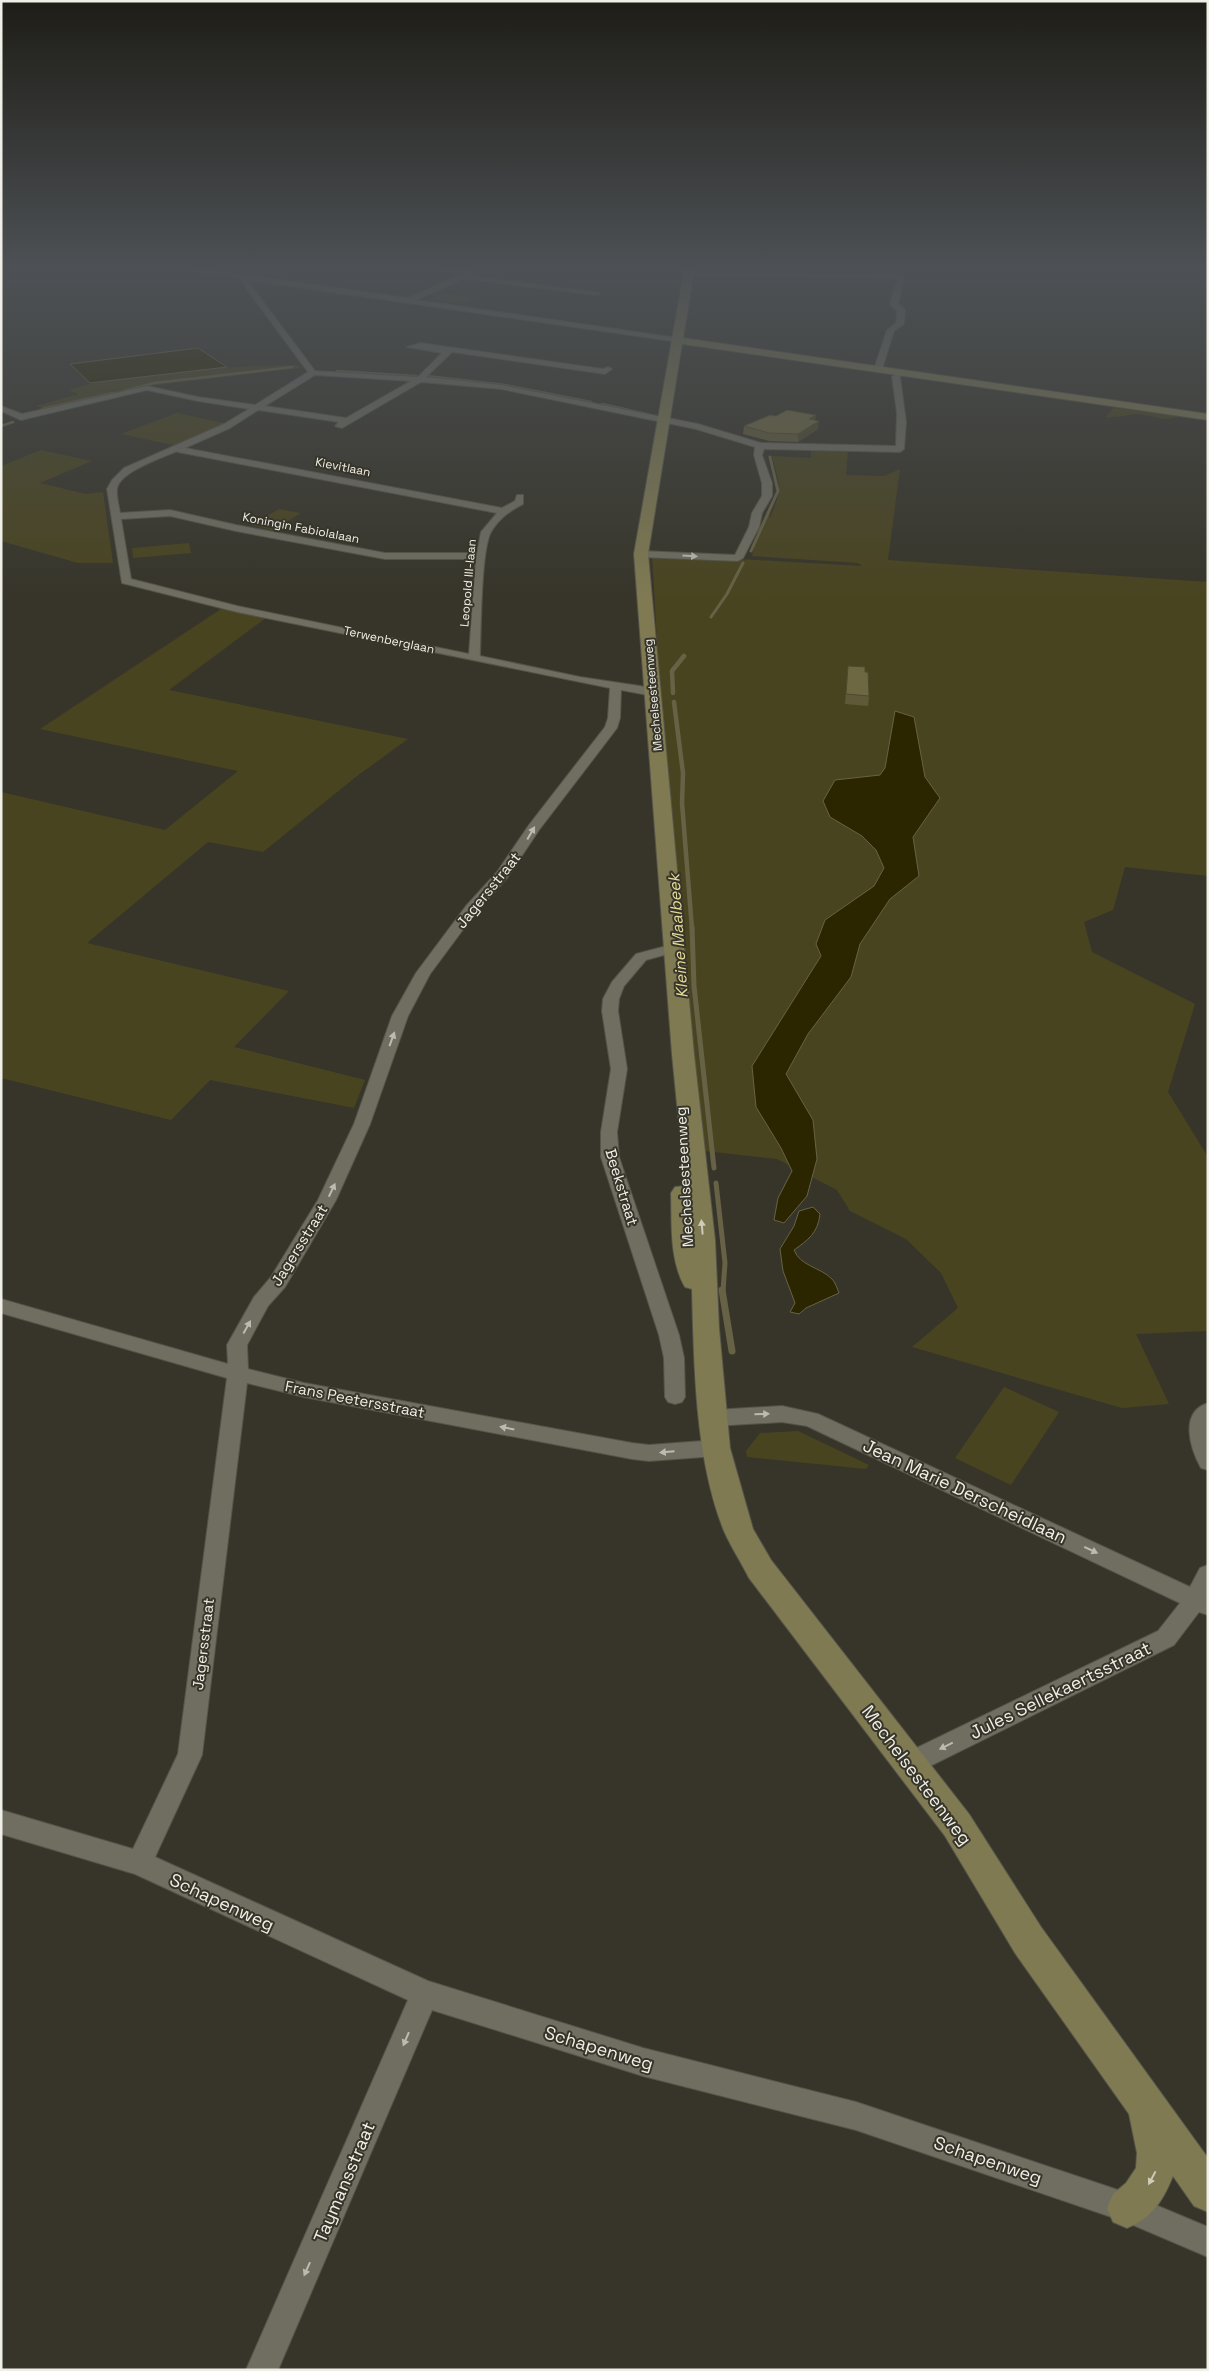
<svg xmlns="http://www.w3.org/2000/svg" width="1209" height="2371" viewBox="0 0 1209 2371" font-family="'Space Grotesk',sans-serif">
  <rect width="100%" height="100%" fill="#37352a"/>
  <path fill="#494420" d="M439 292 476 298 462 304 430 299 434 297 430 296Z
    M298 365 300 368 150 386 47 409 36 406 79 394 68 390C140 369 223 367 298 365Z
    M1114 408 1171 415 1178 416C1166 423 1149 414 1136 414 1125 415 1116 418 1105 417Z
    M177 413 224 423 177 446 121 434Z
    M811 449 848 450 846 475 884 476 900 469 888 560 1208 582V876L1125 867 1113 910 1084 922 1092 952 1195 1004 1168 1092 1208 1157V1331L1136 1334 1169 1404 1122 1408 912 1347 958 1308 941 1273 906 1239 850 1211 837 1190 777 1159 704 1151 692 1082 664 764 652 554 862 566 858 563 752 556 758 530 769 510 770 518C783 487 780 487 772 456L811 458Z
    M41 450 92 461 40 483 86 494 103 492 113 563H78L1 541V466Z
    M279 509 301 513 273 530 251 525Z
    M189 543 191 553 133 558 132 548Z
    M221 609 267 617 169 690 408 739 357 776 263 852 208 842 87 943 289 991 234 1047 365 1080 354 1108 210 1080 171 1120 1 1078V792L165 830 238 771 40 729Z
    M1004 1387 1059 1412 1011 1485 955 1458Z
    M798 1431 869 1465 866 1469 747 1457 746 1451 760 1433Z"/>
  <path fill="#2c2600" stroke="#676245" d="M198 348 227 367 90 383 70 364Z
    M895 711 914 717 925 777 940 798 913 837 919 876 890 899 860 944 851 977 808 1034 786 1074 813 1120 817 1159 807 1196 784 1223 774 1220 778 1198 792 1171 781 1148 756 1107 752 1066 821 956 816 944 825 920 874 886 884 868 876 850 862 836 830 817 823 801 835 780 880 775 885 768Z
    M813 1207 820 1214C818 1233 808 1240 794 1250 800 1266 820 1267 832 1279 835 1282 837 1288 839 1293L806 1308 799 1314 790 1312 795 1303 783 1271 780 1249 794 1226 799 1211Z"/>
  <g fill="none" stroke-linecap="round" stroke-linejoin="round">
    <path stroke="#676245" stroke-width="2.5" d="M337 371 416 376
      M427 376 505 385 591 402
      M124 391 154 383 292 367
      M602 404 647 414
      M42 409 113 393
      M1 426 13 422"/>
    <path stroke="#676245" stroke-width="3" d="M751 551 778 491 770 457
      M711 617 727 594 743 563"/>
    <path stroke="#676245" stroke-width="4.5" d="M673 693 672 671 684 656
      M674 702 683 773 682 803 692 929"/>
    <path stroke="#676245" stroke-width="5" d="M692 927 694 986 714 1168
      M716 1183 725 1263 723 1291"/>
    <path stroke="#676245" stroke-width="7" d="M722 1290 732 1351"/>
    <defs>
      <path id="minor" d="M167 266H181L408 298 464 273 412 268 409 266 468 270 473 266H480L469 276 600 293 597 295 464 279 416 300 678 338 682 340 678 342 247 280 315 371 418 377 442 353 407 347 421 343 603 369 608 367 612 369 605 374 452 352 426 377 501 385 698 424 761 443 896 446 897 413 892 377 899 370 903 372 900 377 906 422 904 449 900 452 764 449 762 455 772 483V496L762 513 759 527 743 558 738 561 641 557 636 554 641 551 735 555 749 527 752 513 762 496V483L754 455 755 447 696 429 501 389 421 382 342 428 335 426 339 422 258 410 230 428 185 448 502 508 515 501 517 495H523V504C510 511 499 518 491 532 481 550 481 631 480 656L580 677 653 688 659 692 653 696 621 690 620 718 617 728 539 830 507 878 476 912 430 974 408 1016 370 1124 336 1200 285 1287 268 1306 247 1345 248 1369 304 1383 632 1443 649 1445 716 1440 723 1442 726 1448 723 1454 716 1456 649 1461 632 1459 304 1397 247 1383 202 1755 155 1857 428 1981 643 2048 856 2102 1127 2193 1208 2227V2257L1126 2222 856 2130 643 2076 432 2010 278 2370H246L408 2000 135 1874 1 1834V1810L133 1849 178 1754 227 1378 1 1313V1299L228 1364 227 1345 254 1297 271 1277 318 1200 354 1124 392 1016 416 973 466 906 497 872 529 825 605 727 608 718 610 688 237 612 122 583 107 489 112 480 124 468 224 424 249 409 198 401 147 390 21 420 1 411V406L22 414 147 386 198 397 255 405 308 372 248 291 240 278ZM315 375 411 381 346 418 265 406ZM177 451 178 452 497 513 481 532 477 553H385L236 525 170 510 120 513C119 506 116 496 117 489 119 472 162 458 177 451ZM170 516 236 531 385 559H476L469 654 237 606 131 579 121 519Z
        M656 266H692L693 267 690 269 659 268Z
        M689 273 899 274 904 279 898 303 905 310 904 324 894 331 882 369 878 371 874 369 887 330 896 323 897 311 890 304 897 278 687 276Z
        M674 944 679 945 681 948 679 951 646 960 624 986 619 999 618 1011 627 1069 617 1132 619 1157 679 1335 684 1358 685 1397 682 1402 675 1404 668 1402 665 1397 664 1358 659 1335 601 1157V1132L611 1069 602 1011 603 999 612 982 636 954Z
        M1208 1403V1470L1201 1468C1190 1448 1179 1412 1208 1403Z
        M782 1406 818 1414 1190 1587 1200 1568 1208 1565V1615L1199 1612 1174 1645 920 1771 911 1774 902 1771 899 1763 902 1755 1158 1631 1180 1603 807 1426 782 1422 714 1426 707 1423 704 1418 707 1413 714 1410Z"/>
      <path id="secondary" d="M685 266H695L683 338 1208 414V420L682 344 648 554 694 1054 715 1240 719 1328 730 1448 753 1529 771 1560 969 1814 1041 1927 1208 2158V2212L1194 2206 1173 2176C1163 2201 1152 2218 1127 2228L1113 2222 1107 2208 1113 2194 1126 2183 1136 2168 1137 2153 1129 2114 1015 1953 945 1836 749 1578C741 1562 731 1547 724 1531 695 1459 694 1366 692 1289L685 1287C669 1260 672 1223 671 1193L675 1187 685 1186 672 1054 634 554Z"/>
    </defs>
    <use href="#minor" stroke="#555449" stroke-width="2"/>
    <use href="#secondary" stroke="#555449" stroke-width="2"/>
    <use href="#minor" fill="#6f6e61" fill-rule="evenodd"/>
    <use href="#secondary" fill="#7f7a52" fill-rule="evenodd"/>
  </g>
  <path fill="#5f5939" d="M776 416 815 420 818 429 798 442 769 441 743 434 744 426Z
    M848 666 865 672 869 696 868 706 845 704Z"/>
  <path fill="#4d492e" d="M816 415 815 423 819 421 818 429 798 442V434L809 419Z"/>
  <path fill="#6e6842" stroke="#4d492e" d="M787 410 816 415 809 419 819 421 798 434 769 433 744 426 770 415 776 416Z
    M848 666 865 667V672H868L869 696 846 694Z"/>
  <defs><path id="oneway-solid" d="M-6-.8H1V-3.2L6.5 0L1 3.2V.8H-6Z" transform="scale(1.25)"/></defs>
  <g fill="#bcbbb1">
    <use href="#oneway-solid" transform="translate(690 556) rotate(3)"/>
    <use href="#oneway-solid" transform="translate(531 833) rotate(-60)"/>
    <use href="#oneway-solid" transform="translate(392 1039) rotate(-70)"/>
    <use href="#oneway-solid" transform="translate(332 1190) rotate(-65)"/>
    <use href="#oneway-solid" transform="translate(247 1327) rotate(-61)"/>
    <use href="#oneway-solid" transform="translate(762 1414) rotate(-1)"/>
    <use href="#oneway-solid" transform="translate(507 1428) rotate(-169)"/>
    <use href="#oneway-solid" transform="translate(667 1452) rotate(175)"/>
    <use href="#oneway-solid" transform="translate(1091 1550) rotate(25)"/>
    <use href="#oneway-solid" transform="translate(946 1746) rotate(154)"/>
    <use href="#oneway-solid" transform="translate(406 2039) rotate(113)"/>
    <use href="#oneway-solid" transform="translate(307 2269) rotate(114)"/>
  </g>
  <g fill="#ceccba">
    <use href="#oneway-solid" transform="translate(702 1227) rotate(-95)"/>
    <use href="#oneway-solid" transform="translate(1152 2178) rotate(118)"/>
  </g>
  <linearGradient id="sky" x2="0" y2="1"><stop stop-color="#1e1d17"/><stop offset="0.45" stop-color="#4d5155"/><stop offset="1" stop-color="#4d5155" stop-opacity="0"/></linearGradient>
  <rect width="1209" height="597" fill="url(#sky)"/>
  <g text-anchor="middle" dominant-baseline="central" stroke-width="4" stroke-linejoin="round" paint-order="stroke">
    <g font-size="12" fill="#f0efe7" stroke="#37352a">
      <text transform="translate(343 467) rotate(11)">Kievitlaan</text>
      <text transform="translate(301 528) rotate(11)">Koningin Fabiolalaan</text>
      <text transform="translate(468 583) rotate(-85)">Leopold III-laan</text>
      <text transform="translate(389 640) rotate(12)">Terwenberglaan</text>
      <text transform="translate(653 695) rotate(-95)">Mechelsesteenweg</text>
    </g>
    <g font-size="15" fill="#f0efe7" stroke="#37352a">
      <text transform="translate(488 890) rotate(-51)">Jagersstraat</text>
      <text transform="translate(684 1177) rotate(-93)">Mechelsesteenweg</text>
      <text transform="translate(622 1187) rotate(73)">Beekstraat</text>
      <text transform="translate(299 1245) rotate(-58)">Jagersstraat</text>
      <text transform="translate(355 1399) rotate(11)">Frans Peetersstraat</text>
      <text transform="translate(203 1644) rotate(-83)">Jagersstraat</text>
    </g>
    <g font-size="16" font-style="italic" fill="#e6db99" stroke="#37352a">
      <text transform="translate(678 936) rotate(-94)">Kleine Maalbeek</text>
    </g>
    <g font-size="18" fill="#f0efe7" stroke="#37352a">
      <text transform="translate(965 1491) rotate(25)">Jean Marie Derscheidlaan</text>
      <text transform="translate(1060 1690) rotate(-26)">Jules Sellekaertsstraat</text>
      <text transform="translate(917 1775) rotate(53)">Mechelsesteenweg</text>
      <text transform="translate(222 1902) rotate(25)">Schapenweg</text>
      <text transform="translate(599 2048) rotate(17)">Schapenweg</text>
      <text transform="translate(988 2160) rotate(19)">Schapenweg</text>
      <text transform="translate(344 2182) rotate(-67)">Taymansstraat</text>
    </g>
  </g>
  <rect width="1209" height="2371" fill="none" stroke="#f0efe7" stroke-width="5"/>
</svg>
